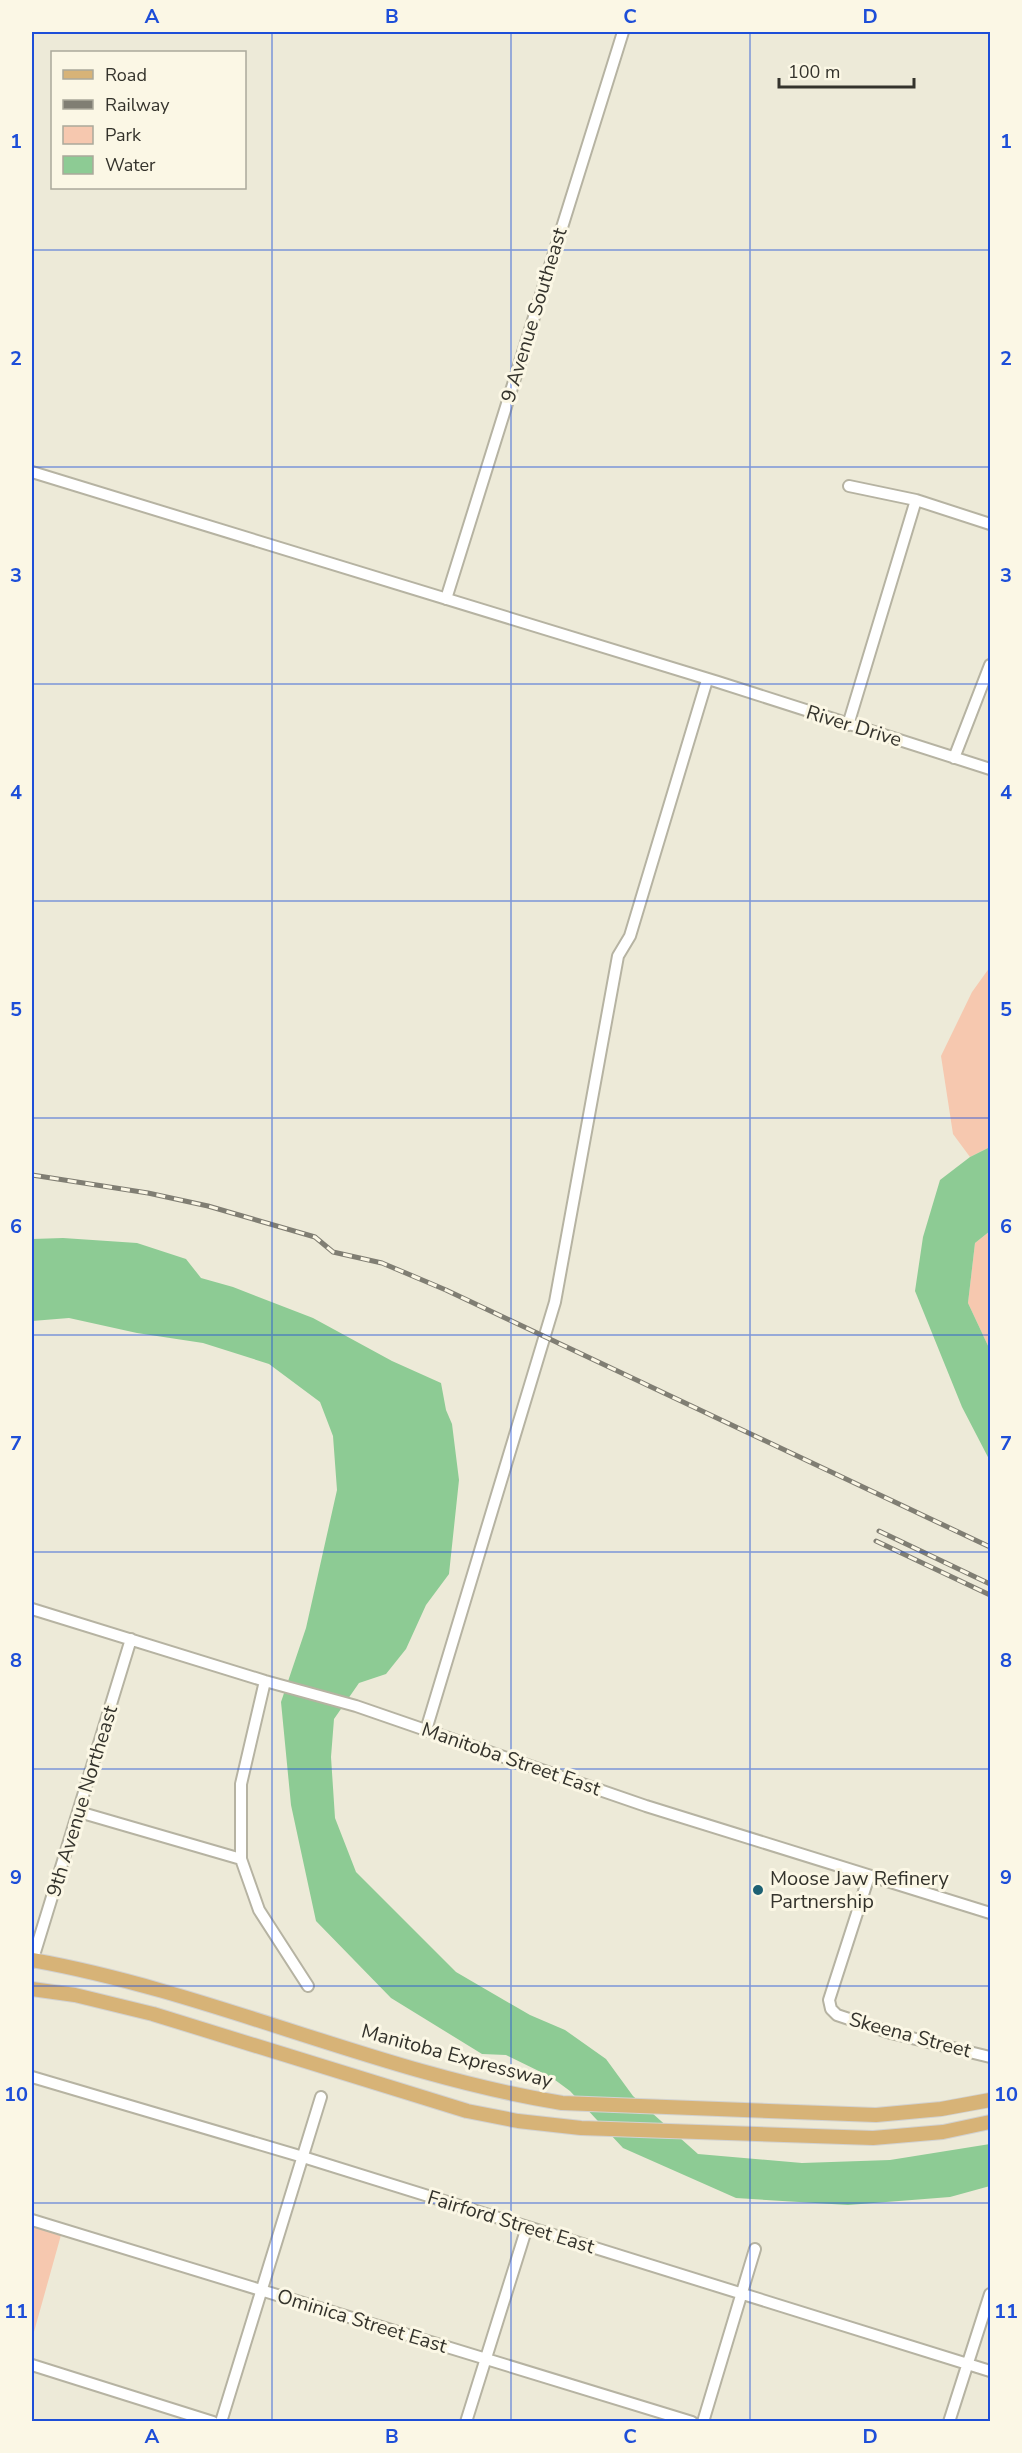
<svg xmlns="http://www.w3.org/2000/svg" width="1022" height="2453" viewBox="0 0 1022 2453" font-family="'Nunito Sans',sans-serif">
  <rect width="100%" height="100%" fill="#edead8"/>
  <path fill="#f6c8af" d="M990 967V1147L970 1157 953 1134 941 1056 972 992Z
    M990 1231V1350L968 1303 975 1243Z
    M32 2226 61 2235 32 2339Z"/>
  <path fill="#8dcb94" d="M990 1147V1231L975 1243 968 1303 990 1350V1461L962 1407 915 1291 923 1237 940 1180 970 1157Z
    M63 1238 137 1243 186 1259 201 1278 233 1287 313 1318 392 1361 441 1383 446 1410 452 1424 459 1480 449 1574 426 1605 406 1649 386 1674 359 1683 334 1719 331 1757 335 1818 356 1872 456 1972 530 2015 565 2030 606 2059 633 2096 698 2154 802 2163 890 2160 990 2144V2186L950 2197 848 2205 736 2198 623 2148 570 2091 551 2077 506 2055 482 2054 391 1998 316 1921 291 1805 281 1702 306 1628 337 1490 333 1436 320 1402 269 1364 203 1343 137 1333 69 1318 32 1321V1239Z"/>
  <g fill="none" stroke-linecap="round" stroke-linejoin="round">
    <defs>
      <path id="minor" d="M32 472 718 682 990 769
        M849 486 916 500 990 524
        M446 599 623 32
        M848 725 916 500
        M954 758 990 665
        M32 1609 265 1681 356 1706 646 1806 990 1913
        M265 1681 241 1784V1859L259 1910 308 1986
        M426 1730 555 1302 618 956 630 936 707 680
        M79 1812 241 1859
        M869 1876 829 2000 831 2009 837 2015 891 2033 990 2057
        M32 1962 131 1639
        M32 2077 303 2157 990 2371
        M32 2220 692 2422
        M32 2365 213 2422
        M221 2422 321 2097
        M466 2422 527 2227
        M703 2422 755 2249
        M949 2422 990 2294"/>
      <path id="major" d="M32 1960C212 1992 381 2074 562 2103L876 2115 941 2109 990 2100
        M32 1989 75 1995 153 2014 467 2111 518 2121 581 2128 873 2138 943 2132 990 2122"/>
    </defs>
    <use href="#minor" stroke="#b6b3a2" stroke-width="14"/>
    <use href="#major" stroke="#d2d2d1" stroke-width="16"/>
    <use href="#minor" stroke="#fff" stroke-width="10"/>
    <use href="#major" stroke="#d7b377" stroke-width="14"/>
    <defs>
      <path id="rail" d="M32 1175 148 1193 208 1206 315 1237 333 1252 382 1263 446 1290 990 1547
        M879 1531 990 1584
        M876 1541 990 1595"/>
    </defs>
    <use href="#rail" stroke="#807e73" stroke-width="5"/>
    <use href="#rail" stroke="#fbf7e5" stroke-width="3" stroke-dasharray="9" stroke-linecap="butt"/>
  </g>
  <path fill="none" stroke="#1d4ed8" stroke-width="1.5" stroke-opacity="0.55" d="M272 32V2422M511 32V2422M750 32V2422M32 250H990M32 467H990M32 684H990M32 901H990M32 1118H990M32 1335H990M32 1552H990M32 1769H990M32 1986H990M32 2203H990"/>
  <circle fill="#1d6173" stroke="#fbf7e5" stroke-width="2" cx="758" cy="1890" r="6"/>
  <g text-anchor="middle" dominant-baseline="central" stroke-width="6" stroke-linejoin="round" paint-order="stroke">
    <g font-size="20" fill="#34332c" stroke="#fbf7e5">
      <text transform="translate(534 315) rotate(-73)">9 Avenue Southeast</text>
      <text transform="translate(854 726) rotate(17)">River Drive</text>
      <text transform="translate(511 1759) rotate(19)">Manitoba Street East</text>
      <text transform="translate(82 1801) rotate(-73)">9th Avenue Northeast</text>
      <text transform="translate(910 2035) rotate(15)">Skeena Street</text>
      <text transform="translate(457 2056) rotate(15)">Manitoba Expressway</text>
      <text transform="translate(511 2222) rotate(17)">Fairford Street East</text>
      <text transform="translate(362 2321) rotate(17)">Ominica Street East</text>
    </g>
    <g font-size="20" fill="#34332c" stroke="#fbf7e5" text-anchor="start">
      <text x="770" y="1878">Moose Jaw Refinery<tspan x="770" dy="23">Partnership</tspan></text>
    </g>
  </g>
  <rect width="1022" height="2453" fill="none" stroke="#fbf7e5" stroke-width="66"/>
  <rect x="51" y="51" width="195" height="138" fill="#fbf7e5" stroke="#aba99b" stroke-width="1.5"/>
  <rect x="63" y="70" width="30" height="9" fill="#d7b377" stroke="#aba99b" stroke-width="1.5"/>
  <text x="105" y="81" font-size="18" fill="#34332c">Road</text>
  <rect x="63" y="100" width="30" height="9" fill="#807e73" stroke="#aba99b" stroke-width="1.5"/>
  <text x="105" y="111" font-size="18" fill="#34332c">Railway</text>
  <rect x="63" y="126" width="30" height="18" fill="#f6c8af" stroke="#aba99b" stroke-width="1.5"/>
  <text x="105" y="141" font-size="18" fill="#34332c">Park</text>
  <rect x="63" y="156" width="30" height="18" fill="#8dcb94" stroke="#aba99b" stroke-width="1.5"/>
  <text x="105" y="171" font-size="18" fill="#34332c">Water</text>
  <path d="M779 78v9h135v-9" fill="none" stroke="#34332c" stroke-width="3"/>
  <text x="788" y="78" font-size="18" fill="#34332c" stroke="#fbf7e5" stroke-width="4.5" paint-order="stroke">100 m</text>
  <rect x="33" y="33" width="956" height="2387" fill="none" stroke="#1d4ed8" stroke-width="2"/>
  <g font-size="20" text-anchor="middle" font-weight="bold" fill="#1d4ed8">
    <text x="152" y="23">A</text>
    <text x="392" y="23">B</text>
    <text x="630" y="23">C</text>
    <text x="870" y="23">D</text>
    <text x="16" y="148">1</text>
    <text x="1006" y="148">1</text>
    <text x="16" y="365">2</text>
    <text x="1006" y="365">2</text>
    <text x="16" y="582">3</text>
    <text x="1006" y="582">3</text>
    <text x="16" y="799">4</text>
    <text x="1006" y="799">4</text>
    <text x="16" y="1016">5</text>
    <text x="1006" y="1016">5</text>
    <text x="16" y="1233">6</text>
    <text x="1006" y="1233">6</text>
    <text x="16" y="1450">7</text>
    <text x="1006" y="1450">7</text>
    <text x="16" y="1667">8</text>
    <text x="1006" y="1667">8</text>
    <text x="16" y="1884">9</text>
    <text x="1006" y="1884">9</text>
    <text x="16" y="2101">10</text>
    <text x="1006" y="2101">10</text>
    <text x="16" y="2318">11</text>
    <text x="1006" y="2318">11</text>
    <text x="152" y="2443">A</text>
    <text x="392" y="2443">B</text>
    <text x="630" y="2443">C</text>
    <text x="870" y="2443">D</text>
  </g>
</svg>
